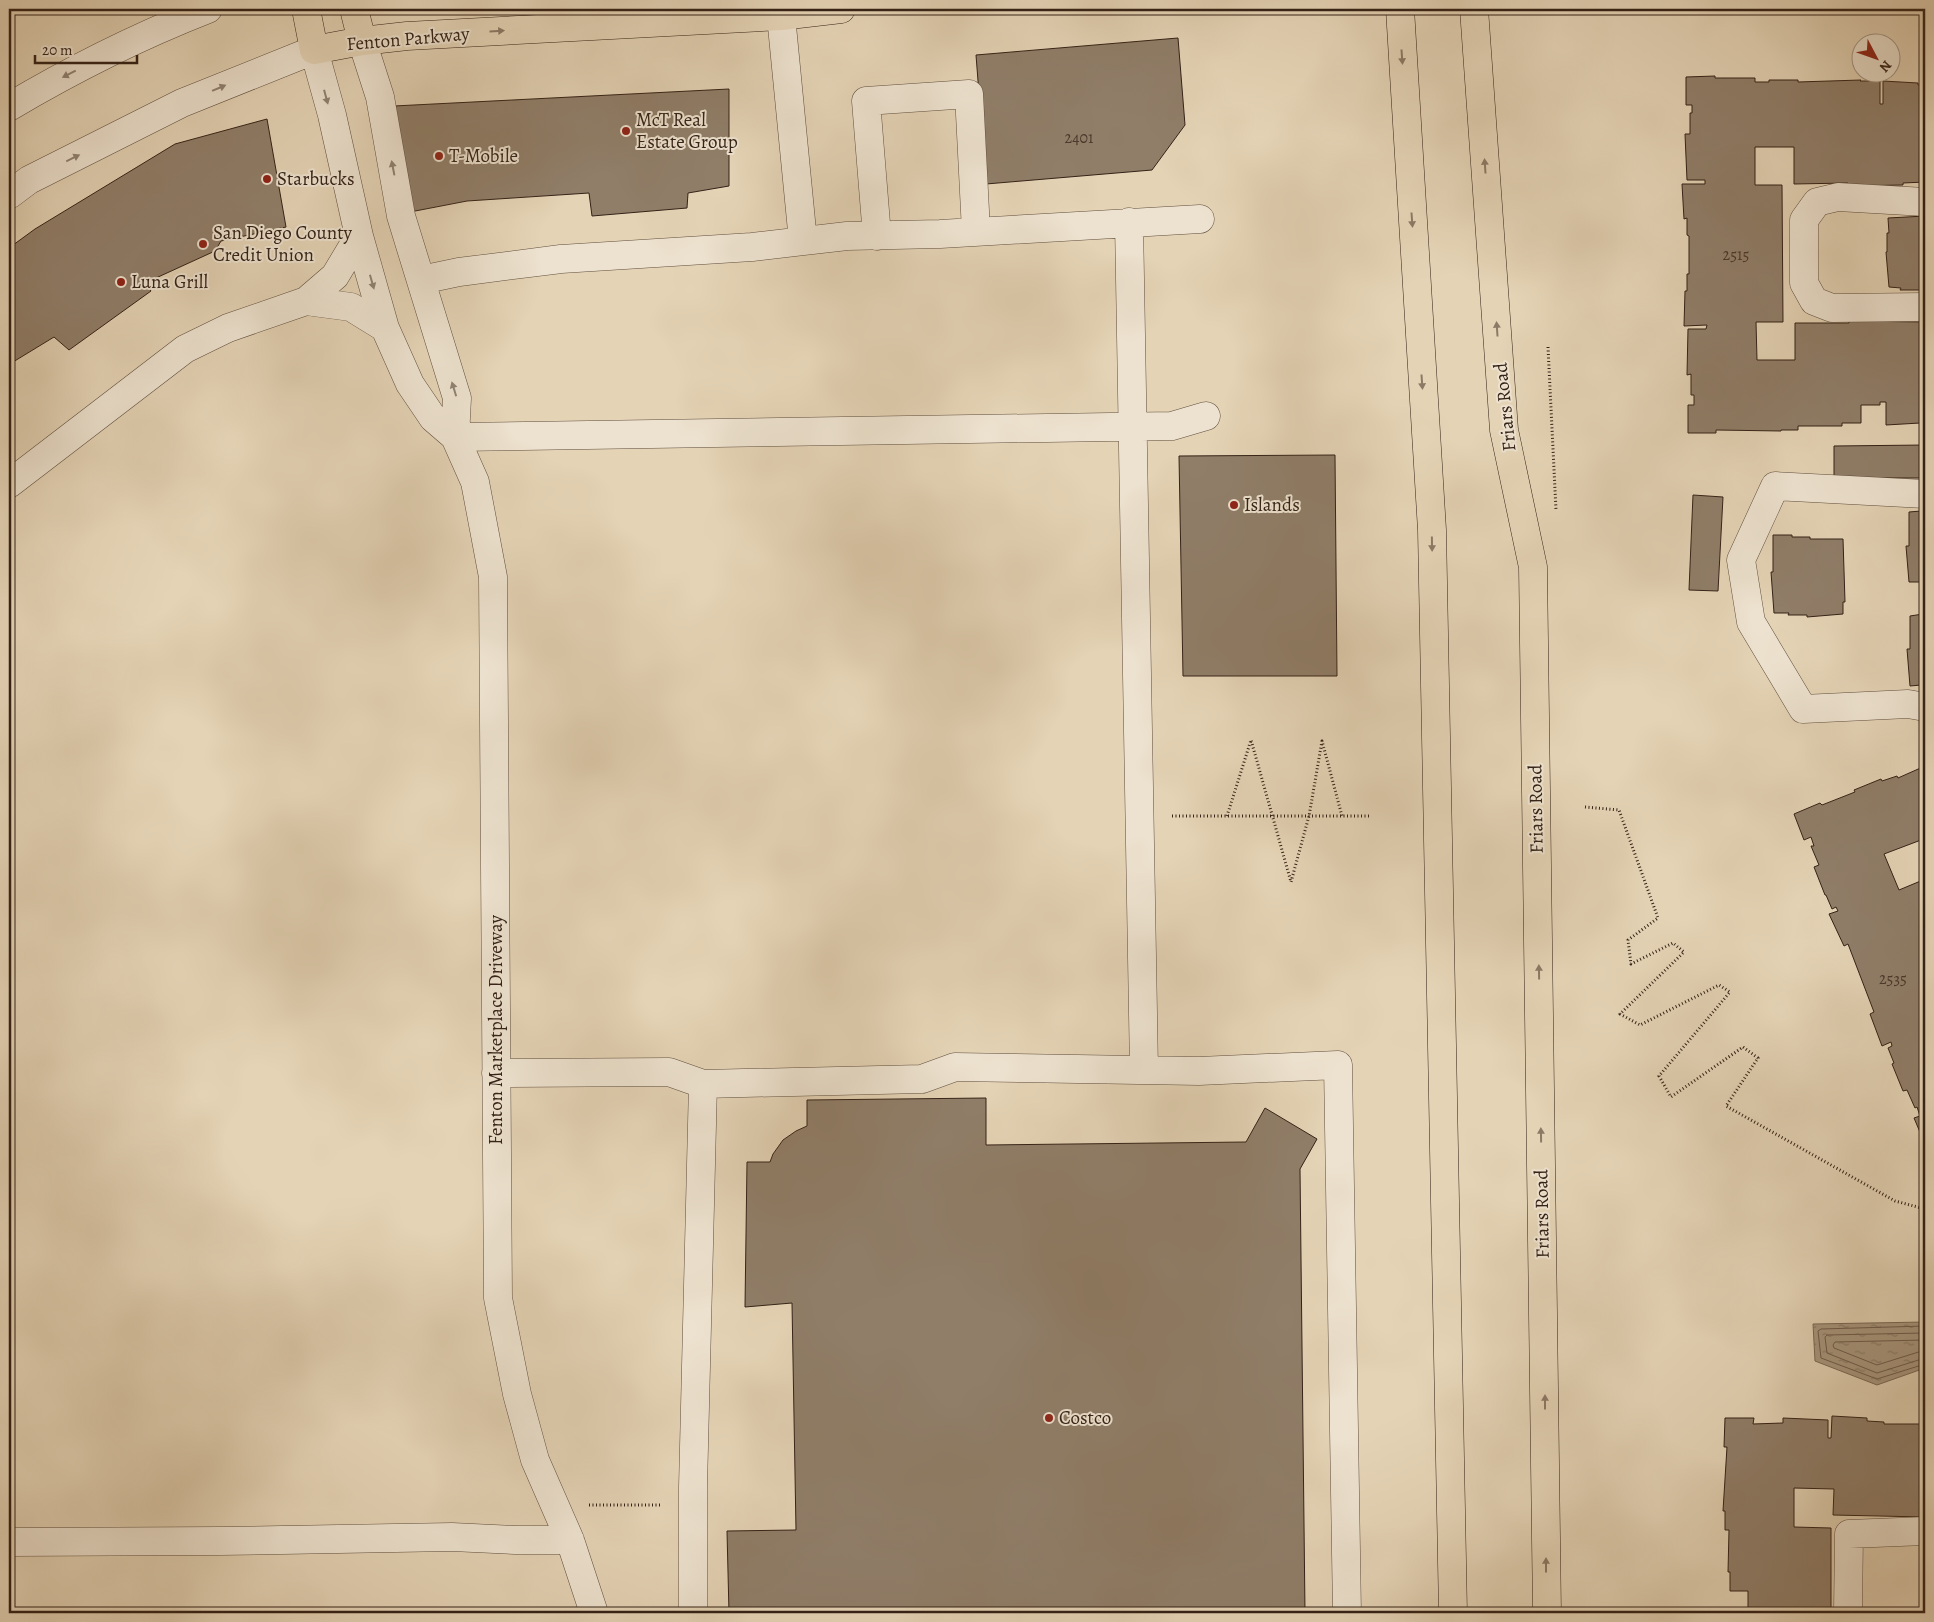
<svg xmlns="http://www.w3.org/2000/svg" width="1934" height="1622" viewBox="0 0 1934 1622" font-family="Alegreya,serif">
  <defs>
    <pattern id="water-ripples" width="26" height="14" patternUnits="userSpaceOnUse" patternTransform="scale(1.25)"><rect width="26" height="14" fill="#a8977f"/><path d="M2 4q2-2 4 0t4 0M15 11q2-2 4 0t4 0" fill="none" stroke="#8a7b67"/></pattern>
  </defs>
  <rect width="100%" height="100%" fill="#e4d3b5"/>
  <filter id="stains"><feTurbulence type="fractalNoise" baseFrequency=".004" numOctaves="4"/><feColorMatrix values="0 0 0 0 .2 0 0 0 0 .09 0 0 0 0 .02 0 0 0 .5 -.17"/></filter>
  <radialGradient id="worn" r=".72"><stop offset=".6" stop-color="#630" stop-opacity="0"/><stop offset="1" stop-color="#630" stop-opacity=".3"/></radialGradient>
  <path fill="url(#water-ripples)" stroke="#7a6855" d="M1925 1322V1368L1877 1385 1815 1361 1813 1324Z"/>
  <g fill="none" stroke-linecap="round" stroke-linejoin="round">
    <path stroke="#6e5c4b" stroke-width="1" d="M1925 1326 1821 1329 1818 1331 1821 1358 1877 1379 1925 1364
      M1925 1333 1827 1335 1825 1337 1827 1353 1877 1373 1925 1358
      M1925 1340 1835 1342 1833 1345 1834 1348 1877 1365 1925 1350"/>
  </g>
  <path fill="#907e69" stroke="#342217" d="M1178 38 1185 125 1152 170 986 184 976 55Z
    M1715 76V78H1755V82H1769V80H1798V82L1861 80 1860 81H1880V104H1883V81L1918 83V85H1925V182L1903 183V185L1848 186V183L1794 184V147H1755V185H1782L1783 322H1756L1757 360H1795V323H1849V321L1925 322V420H1920V423L1886 425V402H1880V405H1861V423H1842V426H1798V430H1781V431L1716 430V433H1688V405H1694V395H1691V374L1687 375 1688 329H1706L1707 325 1684 326 1685 291H1687V274H1689V236L1687 235V218L1684 219 1682 184H1705V180H1687L1685 134H1690V113H1692V105H1686V77Z
    M729 89V186L688 193 687 208 592 216 589 193 467 201 410 212 394 106Z
    M267 119 286 227 221 241 215 251 145 283 151 291 69 350 54 337 13 362H9V248L35 229 175 144Z
    M1925 216V290H1900L1901 288 1889 287 1886 252H1887V233H1889L1888 218Z
    M1925 445V478H1834V446Z
    M1335 455 1337 676H1183L1179 456Z
    M1693 495 1723 497 1718 591 1689 590Z
    M1921 511H1925V584H1920V582H1909L1906 546H1909V512Z
    M1773 535H1792V537H1810V539H1843L1845 602H1843V614L1807 617V615H1788L1789 613H1774L1771 572H1773Z
    M1923 614H1925V687H1921V685L1910 686 1907 649H1910V616Z
    M1925 766V851L1921 840 1884 854 1899 890 1923 880 1925 887V1144L1914 1118 1920 1116 1917 1107 1915 1108 1907 1090 1903 1091 1892 1064 1894 1063 1888 1048 1892 1046 1891 1042 1882 1046 1870 1014 1874 1012 1848 944 1844 946 1829 914 1838 911 1836 907 1832 909 1826 895H1825L1814 867 1819 865 1811 846H1814L1811 837 1804 840 1794 814 1820 803 1822 805 1855 792 1854 790 1881 779 1882 781 1897 776 1898 778Z
    M986 1098V1145L1246 1142 1265 1108 1317 1139 1300 1169 1305 1613H729L727 1531 796 1530 792 1303 745 1307 747 1162H770L773 1154 783 1140 796 1131 807 1126V1100Z
    M1832 1416 1867 1418V1421L1884 1422V1424H1922V1422L1925 1423V1517L1833 1515 1834 1489 1794 1488V1527L1831 1528V1613H1748V1591H1730V1572H1728L1729 1530H1725V1511H1723L1727 1447H1724L1725 1418H1754L1753 1424 1783 1423V1418L1828 1420V1438H1831Z"/>
  <g fill="none" stroke-linecap="round" stroke-linejoin="round">
    <defs>
      <path id="minor" d="M781 16 803 241
        M362 41 380 97 401 216 457 398 455 437
        M9 107C73 69 139 36 208 9
        M9 195 29 180 182 103 314 50 332 115 359 236 385 328 410 384 433 418 455 437 475 482 493 577 498 1298 517 1394 535 1460 570 1540 594 1613
        M1925 202 1838 197 1817 202 1804 220V283L1814 301 1832 308 1925 307
        M1129 222 1144 1070
        M877 236 866 101 969 94 976 231
        M421 280 459 272 561 259 752 247 847 236 940 234 1200 219
        M306 301 351 307 385 328
        M455 437 1172 426 1206 416
        M9 484 185 349 228 328 306 301 335 276 359 236
        M1925 494 1775 486 1741 560 1751 622 1803 709 1908 704 1925 707
        M496 1073 669 1072 703 1084
        M9 1542 220 1541 452 1537 516 1540H570
        M693 1613V1487L703 1084 922 1079 955 1067 1199 1071 1338 1065 1347 1613
        M1848 1613 1849 1534 1925 1531"/>
      <path id="major" d="M306 9 314 50 362 41 407 36 781 16 841 9
        M354 9 362 41"/>
      <path id="highway" d="M1400 9 1432 530 1453 1613
        M1474 9 1504 430 1533 567 1547 1613"/>
    </defs>
    <use href="#minor" stroke="#604e3e" stroke-width="29"/>
    <use href="#major" stroke="#342217" stroke-width="29"/>
    <use href="#highway" stroke="#342217" stroke-width="29"/>
    <path stroke="#342217" stroke-width="3" stroke-dasharray="1 2.5" stroke-linecap="butt" d="M1548 347 1556 510
      M1585 807 1619 810 1658 918 1628 940 1631 964 1673 943 1684 952 1620 1014 1640 1025 1719 985 1730 992 1659 1076 1671 1097 1743 1047 1758 1058 1726 1106 1895 1201 1925 1209
      M1172 816H1371
      M1227 816 1251 740 1291 882 1309 816 1322 741 1342 816
      M589 1505H661"/>
    <use href="#minor" stroke="#ede2cf" stroke-width="28"/>
    <use href="#major" stroke="#e4d3b5" stroke-width="28"/>
    <use href="#highway" stroke="#e4d3b5" stroke-width="28"/>
  </g>
  <defs><path id="oneway-solid" d="M-6-.8H1V-3.2L6.5 0L1 3.2V.8H-6Z" transform="scale(1.25)"/></defs>
  <g fill="#8c7a66">
    <use href="#oneway-solid" transform="translate(497 31) rotate(-3)"/>
    <use href="#oneway-solid" transform="translate(1402 57) rotate(86)"/>
    <use href="#oneway-solid" transform="translate(1485 166) rotate(-94)"/>
    <use href="#oneway-solid" transform="translate(1412 220) rotate(86)"/>
    <use href="#oneway-solid" transform="translate(1497 329) rotate(-94)"/>
    <use href="#oneway-solid" transform="translate(1422 382) rotate(86)"/>
    <use href="#oneway-solid" transform="translate(1432 544) rotate(89)"/>
    <use href="#oneway-solid" transform="translate(1539 972) rotate(-91)"/>
    <use href="#oneway-solid" transform="translate(1541 1135) rotate(-91)"/>
    <use href="#oneway-solid" transform="translate(1545 1402) rotate(-90)"/>
    <use href="#oneway-solid" transform="translate(1546 1565) rotate(-90)"/>
  </g>
  <g fill="#908273">
    <use href="#oneway-solid" transform="translate(69 74) rotate(153)"/>
    <use href="#oneway-solid" transform="translate(219 88) rotate(-23)"/>
    <use href="#oneway-solid" transform="translate(326 97) rotate(75)"/>
    <use href="#oneway-solid" transform="translate(73 158) rotate(-26)"/>
    <use href="#oneway-solid" transform="translate(393 168) rotate(-101)"/>
    <use href="#oneway-solid" transform="translate(372 282) rotate(74)"/>
    <use href="#oneway-solid" transform="translate(454 389) rotate(-107)"/>
  </g>
  <g fill="#8f2418" stroke="#ede2cf" stroke-width="2">
    <circle cx="626" cy="131" r="5"/>
    <circle cx="439" cy="156" r="5"/>
    <circle cx="267" cy="179" r="5"/>
    <circle cx="203" cy="244" r="5"/>
    <circle cx="121" cy="282" r="5"/>
    <circle cx="1234" cy="505" r="5"/>
    <circle cx="1049" cy="1418" r="5"/>
  </g>
  <g text-anchor="middle" dominant-baseline="central" stroke-width="4" stroke-linejoin="round" paint-order="stroke">
    <g font-size="16" fill="#4b392c">
      <text x="1079" y="138">2401</text>
      <text x="1736" y="255">2515</text>
      <text x="1893" y="979">2535</text>
    </g>
    <g font-size="19" fill="#342217" stroke="#ede2cf">
      <text transform="translate(408 39) rotate(-5)">Fenton Parkway</text>
      <text transform="translate(1505 407) rotate(-96)">Friars Road</text>
      <text transform="translate(1536 809) rotate(-91)">Friars Road</text>
      <text transform="translate(496 1030) rotate(-90)">Fenton Marketplace Driveway</text>
      <text transform="translate(1542 1214) rotate(-91)">Friars Road</text>
    </g>
    <g font-size="19" fill="#342217" stroke="#ede2cf" text-anchor="start">
      <text x="636" y="120">McT Real<tspan x="636" dy="22">Estate Group</tspan></text>
      <text x="449" y="156">T-Mobile</text>
      <text x="277" y="179">Starbucks</text>
      <text x="213" y="233">San Diego County<tspan x="213" dy="22">Credit Union</tspan></text>
      <text x="131" y="282">Luna Grill</text>
      <text x="1244" y="505">Islands</text>
      <text x="1059" y="1418">Costco</text>
    </g>
  </g>
  <rect width="1934" height="1622" fill="none" stroke="#e4d3b5" stroke-width="30"/>
  <rect x="10" y="10" width="1914" height="1602" fill="none" stroke="#342217" stroke-width="2.5"/>
  <rect x="15" y="15" width="1904" height="1592" fill="none" stroke="#342217"/>
  <g transform="translate(1876 58) rotate(131)"><circle r="24" fill="#ede2cf" stroke="#a39585"/>
  <path d="M0-4L9 19L0 12L-9 19Z" fill="#8f2418"/>
  <text y="-8" font-size="14" font-weight="bold" text-anchor="middle" fill="#342217">N</text>
  </g>
  <path d="M35 55v8h102v-8" fill="none" stroke="#342217" stroke-width="2.5"/>
  <text x="42" y="55" font-size="15" fill="#342217" stroke="#ede2cf" stroke-width="4" paint-order="stroke">20 m</text>
  <rect width="100%" height="100%" filter="url(#stains)"/>
  <rect width="100%" height="100%" fill="url(#worn)"/>
</svg>
